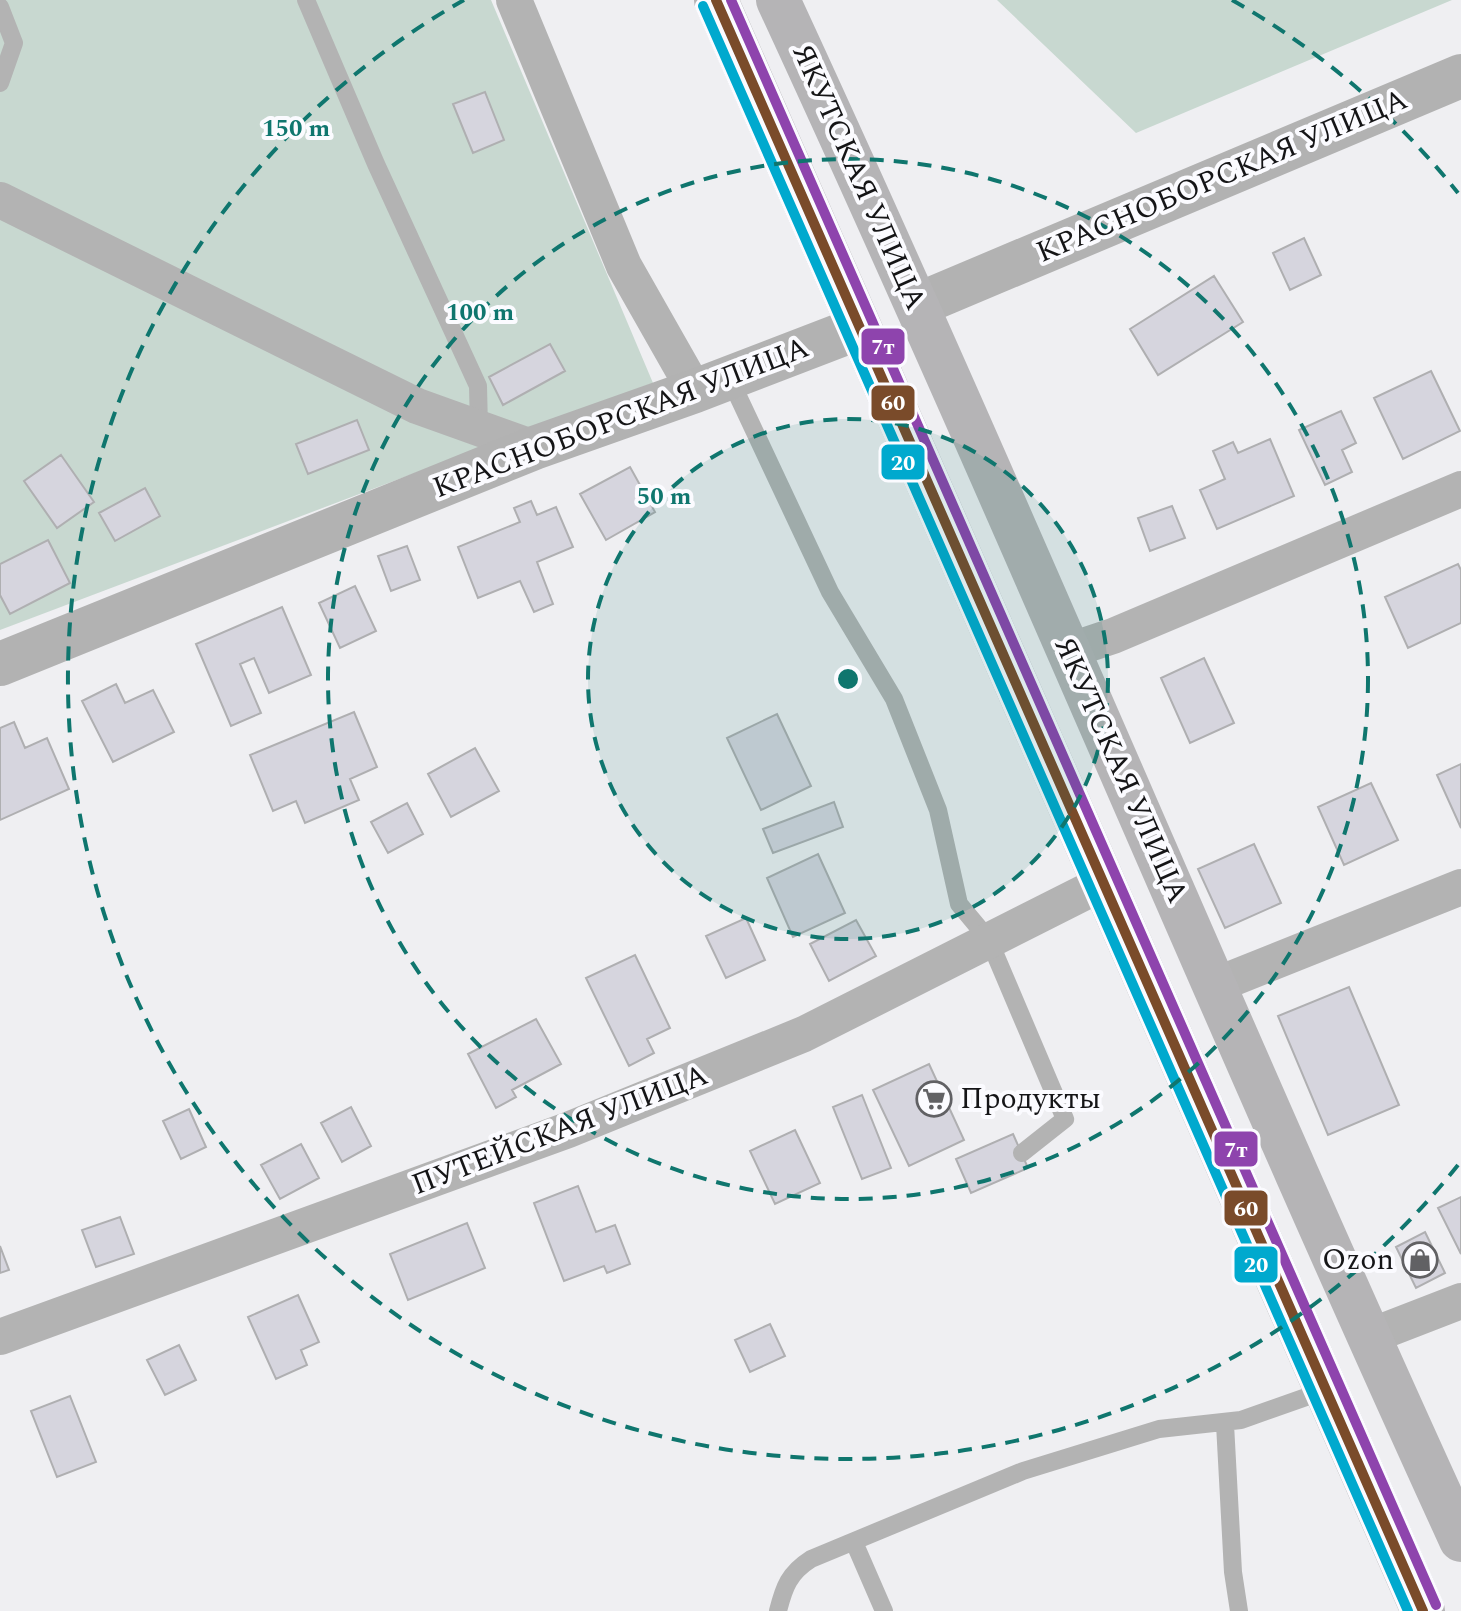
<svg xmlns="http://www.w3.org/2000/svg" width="1461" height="1611" viewBox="0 0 1461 1611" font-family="Spectral,serif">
  <rect width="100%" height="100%" fill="#efeff2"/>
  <path fill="#c8d8d0" d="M0 0H491L653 383 0 630Z
    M997 0H1452L1136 133Z"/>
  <path fill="#d6d5de" stroke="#afafb1" stroke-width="2" d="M485 92 504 140 473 153 453 104Z
    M1304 238 1321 275 1290 290 1273 253Z
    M1214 276 1243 322 1158 375 1130 329Z
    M550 344 565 371 503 405 489 377Z
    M1431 371 1460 431 1403 459 1374 398Z
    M1341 411 1356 443 1342 450 1352 472 1325 485 1299 430Z
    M357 420 369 450 308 474 296 444Z
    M1270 439 1294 496 1217 529 1200 490 1225 479 1213 451 1233 442 1238 453Z
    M61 455 94 502 57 528 24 481Z
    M630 467 655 512 606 540 580 494Z
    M145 488 160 516 115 541 99 513Z
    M531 501 537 515 556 507 573 547 537 562 553 604 534 612 520 581 478 598 458 547 520 522 514 508Z
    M1172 506 1185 538 1150 551 1138 518Z
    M48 540 70 583 10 614 0 595V564Z
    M407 546 420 580 391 591 378 556Z
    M1458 564 1461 570V623L1408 648 1385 597Z
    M355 586 376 631 340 648 319 603Z
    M282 607 311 675 269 693 254 658 240 664 261 713 231 726 196 644Z
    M1204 658 1234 723 1190 743 1161 678Z
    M116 684 125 703 153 690 174 732 113 762 82 701Z
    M354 712 377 767 350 779 359 800 305 823 296 801 273 811 250 755Z
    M777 714 811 786 761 810 727 738Z
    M14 722 25 748 47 738 69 789 0 820V728Z
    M475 748 499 791 451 817 428 774Z
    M1461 764V828L1437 775Z
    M1371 783 1398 840 1344 865 1318 807Z
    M834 802 843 827 773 853 763 829Z
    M407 803 423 834 388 853 371 822Z
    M1254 844 1281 903 1225 928 1198 869Z
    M818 854 845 913 793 937 767 878Z
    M746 918 765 960 726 978 706 936Z
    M856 920 876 956 829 981 810 944Z
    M635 955 670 1028 647 1039 654 1053 629 1066 586 978Z
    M1349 987 1399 1105 1328 1135 1278 1016Z
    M536 1019 561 1064 512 1090 516 1097 496 1108 468 1054Z
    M929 1064 964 1140 909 1166 873 1090Z
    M862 1095 891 1168 862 1179 833 1107Z
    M351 1107 371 1146 342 1162 321 1123Z
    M189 1109 206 1147 181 1159 163 1121Z
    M795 1130 820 1183 775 1204 750 1151Z
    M1013 1134 1028 1168 971 1193 956 1159Z
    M301 1144 319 1178 280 1199 261 1165Z
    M578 1186 596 1232 615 1225 630 1264 607 1273 604 1266 564 1281 534 1203Z
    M1461 1197V1254L1438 1208Z
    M120 1217 134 1254 96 1267 82 1230Z
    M467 1223 485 1268 408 1300 390 1254Z
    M1425 1232 1445 1273 1416 1288 1396 1247Z
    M0 1246 9 1270 0 1273Z
    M298 1295 319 1342 301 1350 307 1365 276 1379 248 1317Z
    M770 1324 785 1356 750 1372 735 1340Z
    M179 1345 196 1380 165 1395 147 1360Z
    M70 1396 96 1462 57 1477 31 1411Z"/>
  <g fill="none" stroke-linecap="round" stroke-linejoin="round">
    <path stroke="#b3b3b3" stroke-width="18" d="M306 0 376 164 478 386 479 428
      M0 7 14 43 0 83
      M729 377 830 592 894 699 938 810 959 904 989 940 1065 1119 1022 1153
      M1225 1424 1233 1572 1239 1611
      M854 1542 884 1611
      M778 1611C784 1587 789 1573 811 1559L1023 1471 1159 1429 1241 1420 1326 1390"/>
    <path stroke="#b3b3b3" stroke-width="36" d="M514 0 624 266 695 391
      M0 200 417 406 534 448
      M1068 651 1113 636 1461 489
      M1216 985 1461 887
      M0 1337 568 1130 804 1034 1103 883
      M1368 1337 1461 1301"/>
    <path stroke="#b2b2b2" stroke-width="44" d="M917 305 1461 76
      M0 664 534 448 695 391 859 328"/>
    <path stroke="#b5b4b6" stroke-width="44" d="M716 0 1423 1611
      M778 0C1014 510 1227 1029 1461 1540"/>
    <defs>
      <path id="bus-1" d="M716 0 1423 1611"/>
      <path id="bus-2" d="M703 6 1408 1611"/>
      <path id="bus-3" d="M731 0 1436 1605"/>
    </defs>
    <use href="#bus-1" stroke="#fbfbff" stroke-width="16"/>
    <use href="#bus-2" stroke="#fbfbff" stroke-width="16"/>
    <use href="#bus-3" stroke="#fbfbff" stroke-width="16"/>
    <use href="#bus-1" stroke="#7a4b2a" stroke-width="10"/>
    <use href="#bus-2" stroke="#00a9ce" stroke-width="10"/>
    <use href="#bus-3" stroke="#8e44ad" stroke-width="10"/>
  </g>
  <circle cx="848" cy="679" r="260" fill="#0f766e" fill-opacity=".12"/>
  <g fill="none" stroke="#0f766e" stroke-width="4" stroke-dasharray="14 10">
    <circle cx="848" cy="679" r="260"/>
    <circle cx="848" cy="679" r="520"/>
    <path d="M1458 1165A780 780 0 1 1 464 0M1232 0A780 780 0 0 1 1458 193"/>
  </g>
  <defs>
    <symbol id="supermarket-ring" viewBox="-11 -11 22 22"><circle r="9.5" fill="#fbfbff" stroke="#616164" stroke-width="1.5"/><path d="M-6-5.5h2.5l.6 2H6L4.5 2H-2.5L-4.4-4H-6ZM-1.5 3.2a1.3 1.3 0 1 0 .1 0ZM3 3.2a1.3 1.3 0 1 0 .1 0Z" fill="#616164"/></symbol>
    <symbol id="shop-ring" viewBox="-11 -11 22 22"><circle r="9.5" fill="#fbfbff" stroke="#616164" stroke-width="1.5"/><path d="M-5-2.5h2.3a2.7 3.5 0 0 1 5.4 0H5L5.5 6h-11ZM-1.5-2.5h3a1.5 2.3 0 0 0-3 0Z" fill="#616164"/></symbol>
  </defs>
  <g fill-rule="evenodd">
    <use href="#supermarket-ring" x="914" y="1079" width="40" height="40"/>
    <use href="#shop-ring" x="1400" y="1240" width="40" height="40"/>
  </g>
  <g text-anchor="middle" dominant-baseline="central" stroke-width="8" stroke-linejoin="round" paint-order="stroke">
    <g font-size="30" fill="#151517" stroke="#fbfbff">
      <text transform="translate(1222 176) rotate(-23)">КРАСНОБОРСКАЯ УЛИЦА</text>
      <text transform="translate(859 177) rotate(66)">ЯКУТСКАЯ УЛИЦА</text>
      <text transform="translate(621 418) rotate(-21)">КРАСНОБОРСКАЯ УЛИЦА</text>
      <text transform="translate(1121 770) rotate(66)">ЯКУТСКАЯ УЛИЦА</text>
      <text transform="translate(560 1130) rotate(-21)">ПУТЕЙСКАЯ УЛИЦА</text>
    </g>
    <g font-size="30" fill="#151517" stroke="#fbfbff" text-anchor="start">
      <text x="960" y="1099">Продукты</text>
      <text x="1394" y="1260" text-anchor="end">Ozon</text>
    </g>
  </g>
  <circle cx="848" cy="679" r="12" fill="#0f766e" stroke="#fbfbff" stroke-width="4"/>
  <g font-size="24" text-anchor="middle" font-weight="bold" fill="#0f766e" stroke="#fbfbff" stroke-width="8" stroke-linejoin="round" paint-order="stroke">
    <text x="296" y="136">150 m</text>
    <text x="480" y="320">100 m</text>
    <text x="664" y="504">50 m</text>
  </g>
  <g stroke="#fbfbff" stroke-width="3">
    <rect x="860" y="327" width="46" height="39" rx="8" fill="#8e44ad"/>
    <rect x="870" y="384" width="46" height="38" rx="8" fill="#7a4b2a"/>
    <rect x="880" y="443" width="46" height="38" rx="8" fill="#00a9ce"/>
    <rect x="1213" y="1130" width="46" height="38" rx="8" fill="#8e44ad"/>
    <rect x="1223" y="1189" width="46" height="38" rx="8" fill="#7a4b2a"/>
    <rect x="1233" y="1245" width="46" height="39" rx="8" fill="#00a9ce"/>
  </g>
  <g font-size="22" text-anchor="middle" font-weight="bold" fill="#fff">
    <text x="883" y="354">7т</text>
    <text x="893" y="410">60</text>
    <text x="903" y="470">20</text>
    <text x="1236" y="1157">7т</text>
    <text x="1246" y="1216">60</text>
    <text x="1256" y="1272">20</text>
  </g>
</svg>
